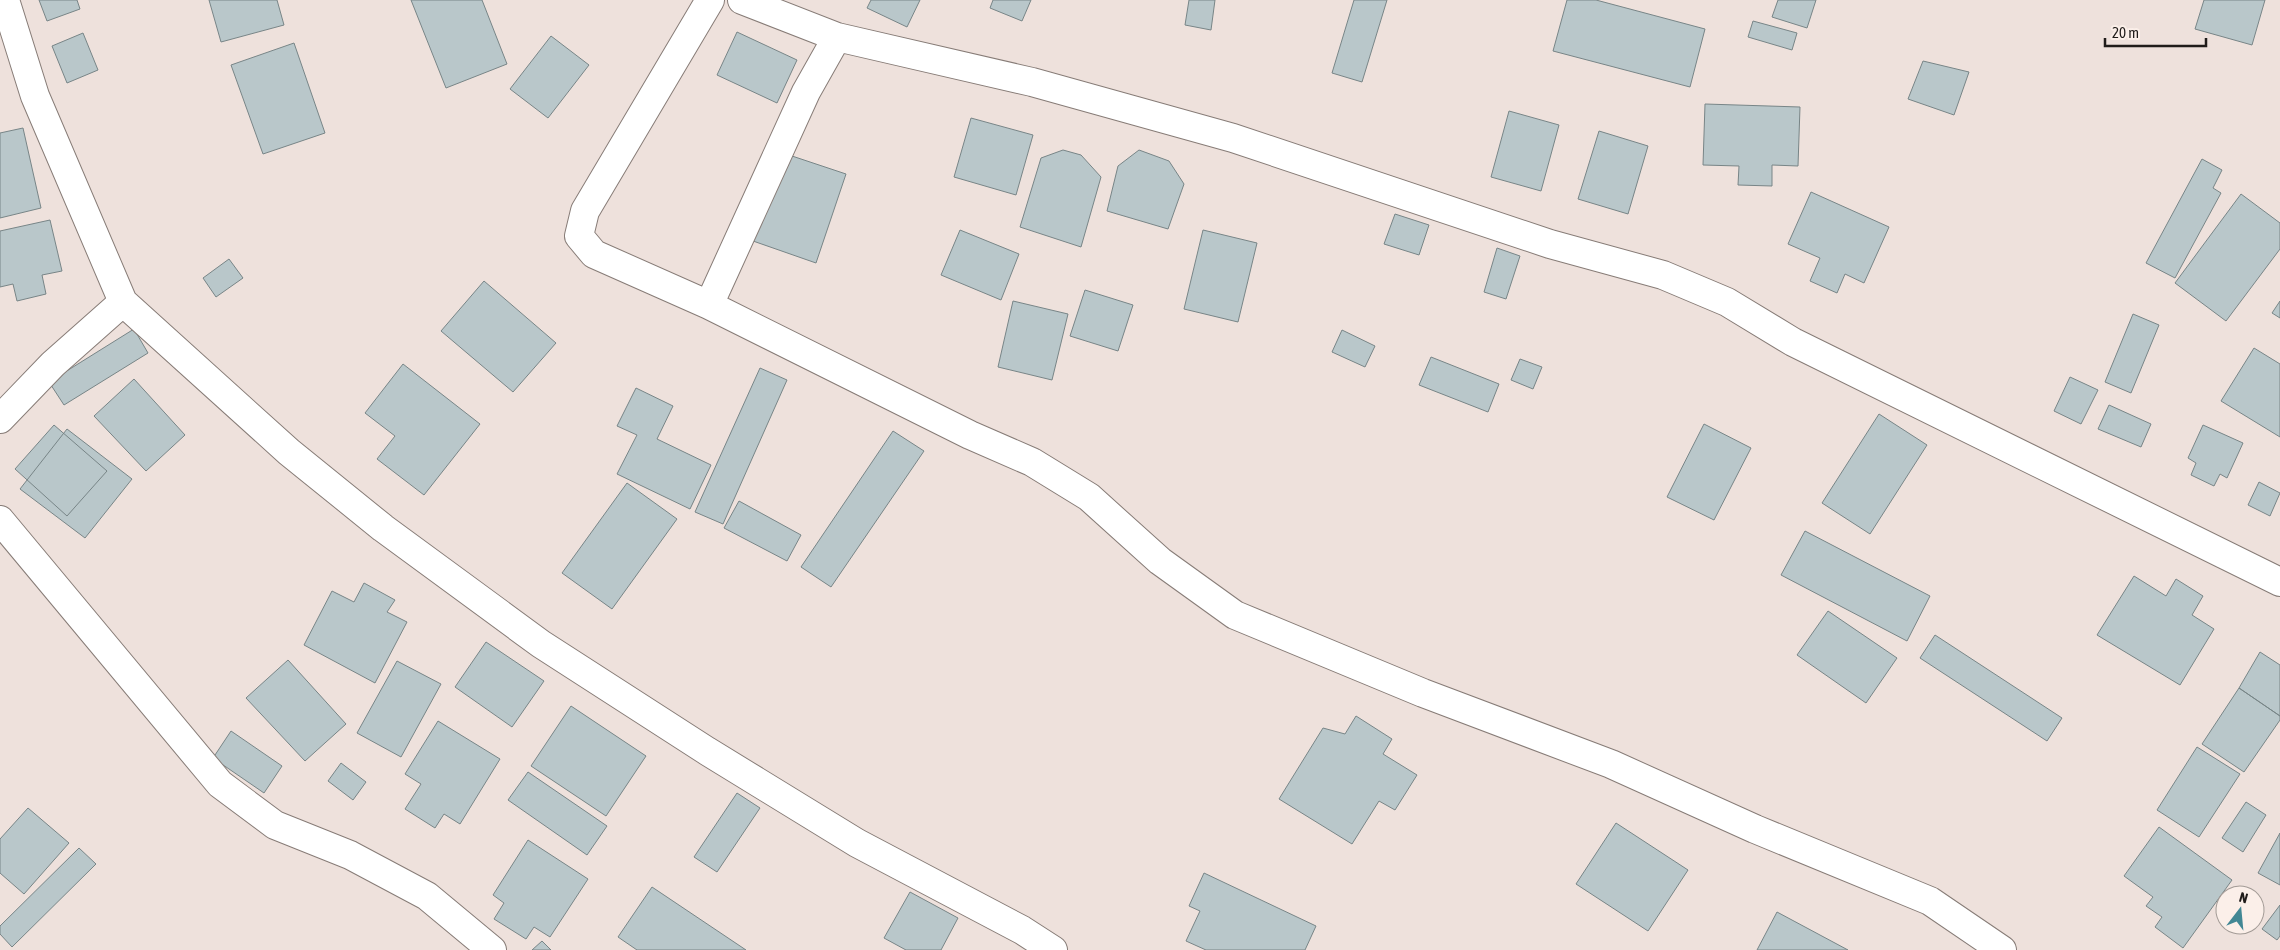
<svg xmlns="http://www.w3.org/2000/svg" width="2280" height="950" viewBox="0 0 2280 950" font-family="'Asap Condensed',sans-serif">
  <rect width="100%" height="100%" fill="#eee1dc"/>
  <path fill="#b9c7ca" stroke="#788587" d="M39 0H77L80 9 47 21Z
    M209 0H277L284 25 221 42Z
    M411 0H482L507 64 446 88Z
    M871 0H920L907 27 867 8Z
    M993 0H1031L1022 21 990 8Z
    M1189 0H1215L1211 30 1185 25Z
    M1354 0H1387L1362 82 1332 73Z
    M1567 0H1596L1705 29 1690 87 1553 51Z
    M1778 0H1816L1807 28 1772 17Z
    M2204 0H2265L2252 45 2195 29Z
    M1753 21 1797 33 1792 50 1748 37Z
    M737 32 797 60 777 103 717 75Z
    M83 33 98 70 67 83 52 46Z
    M551 36 589 65 548 118 510 89Z
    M294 43 325 133 263 154 231 65Z
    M1923 61 1969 72 1954 115 1908 99Z
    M1705 104 1800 107 1798 166 1772 165V186L1738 185 1739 166 1703 165Z
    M1509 111 1559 125 1541 191 1491 177Z
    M971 118 1033 135 1016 195 954 177Z
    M23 128 41 208 0 218V133Z
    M1599 131 1648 146 1628 214 1578 199Z
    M1063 150 1081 155 1101 177 1081 247 1020 227 1041 158Z
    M1139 150 1169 161 1184 184 1168 229 1107 211 1118 166Z
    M783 153 846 174 816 263 753 241Z
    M2202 159 2222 170 2213 188 2221 193 2175 278 2146 263Z
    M1811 192 1889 227 1864 283 1845 274 1837 293 1810 281 1820 258 1788 244Z
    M2241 194 2280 223V249L2226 321 2175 283Z
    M1395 214 1429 225 1419 255 1384 244Z
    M50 220 62 271 42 275 46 294 17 301 13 284 0 287V231Z
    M960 230 1019 254 1001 300 941 275Z
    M1203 230 1257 243 1238 322 1184 309Z
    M1497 248 1520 256 1506 299 1484 292Z
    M229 259 243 278 216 297 203 278Z
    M484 281 556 343 513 392 441 331Z
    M1085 290 1133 305 1118 351 1070 336Z
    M1013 301 1068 314 1052 380 998 367Z
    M2280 301V318L2272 313Z
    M2133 314 2159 325 2131 393 2105 382Z
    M134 329 148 353 64 405 49 382Z
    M1342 330 1375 346 1365 367 1332 352Z
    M2254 348 2280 364V437L2221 401Z
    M1431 357 1499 384 1488 412 1419 385Z
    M1520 359 1542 367 1533 389 1511 380Z
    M403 364 480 424 424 495 377 459 395 436 365 413Z
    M760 368 787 380 723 524 695 512Z
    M2070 377 2098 390 2081 424 2054 411Z
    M134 379 185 435 146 471 94 416Z
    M636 388 673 406 657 439 711 465 690 509 617 474 637 435 617 426Z
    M2109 405 2151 424 2141 447 2098 429Z
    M1879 414 1927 445 1870 534 1822 503Z
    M1704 424 1751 448 1714 520 1667 497Z
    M54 425 107 471 67 516 15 469Z
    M2203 425 2243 443 2227 478 2220 474 2214 486 2191 475 2196 463 2188 458Z
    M67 429 132 479 85 538 20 489Z
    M893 431 924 451 831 587 801 567Z
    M2259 482 2280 493 2270 516 2248 505Z
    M627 483 677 519 612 609 562 573Z
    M739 501 801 535 787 561 724 528Z
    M1805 531 1930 596 1907 641 1781 575Z
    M2134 576 2166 596 2176 579 2203 596 2192 615 2214 629 2180 685 2097 635Z
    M364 583 395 600 387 612 407 622 375 683 304 645 332 591 354 602Z
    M1828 611 1897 658 1866 703 1797 655Z
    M1935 635 2062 718 2047 741 1920 658Z
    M486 642 544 681 512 727 455 687Z
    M2260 652 2280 665V716L2239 688Z
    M288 660 346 724 305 761 246 698Z
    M397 661 441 684 401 757 357 733Z
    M2239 688 2280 716V720L2244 772 2202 744Z
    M571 706 646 756 606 816 531 766Z
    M1356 716 1392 739 1383 754 1417 775 1395 810 1379 801 1352 844 1279 799 1323 728 1345 734Z
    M438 721 500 759 460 824 444 814 435 828 405 809 421 784 405 774Z
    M231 731 282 766 264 793 213 758Z
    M2197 747 2240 774 2199 837 2157 810Z
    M341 763 366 782 353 800 328 781Z
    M528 772 607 826 587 855 508 800Z
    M737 793 760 808 717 872 694 857Z
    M2246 802 2266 815 2243 852 2222 838Z
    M28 808 69 843 24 894 0 873V839Z
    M1616 823 1688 870 1648 931 1576 884Z
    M2159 827 2232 880 2183 948 2155 927 2162 917 2146 906 2153 897 2124 876Z
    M2280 833V885L2258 873Z
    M528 840 588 879 550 937 534 927 526 939 494 919 504 903 493 895Z
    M79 848 96 864 12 947 0 934V926Z
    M1204 873 1316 926 1305 950H1206L1186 941 1200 911 1189 906Z
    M652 887 746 950H637L618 937Z
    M910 892 958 918 941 950H906L884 938Z
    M2280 905V936L2277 940 2262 929Z
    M1777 912 1848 950H1757Z
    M542 941 551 950H532Z"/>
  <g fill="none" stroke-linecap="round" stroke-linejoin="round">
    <defs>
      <path id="minor" d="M5 0 35 96 123 302 289 452 383 528 541 644 707 751 857 843 1022 930 1053 950
        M742 0 837 37 1032 82 1233 138 1550 244 1663 275 1727 302 1793 342 2280 582
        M837 37 806 92 709 305 970 435 1032 462 1089 497 1160 561 1235 615 1423 693 1611 764 1755 829 1930 901 2002 950
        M709 305 594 254 579 236 585 211 710 0
        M0 419 53 364 123 302
        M0 520 220 784 275 825 350 855 427 896 492 950"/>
    </defs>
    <use href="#minor" stroke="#877c77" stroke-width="30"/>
    <use href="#minor" stroke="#fff" stroke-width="28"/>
  </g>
  <g transform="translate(2240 910) rotate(16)"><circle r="24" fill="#fbefe9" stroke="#a39b96"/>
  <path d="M0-4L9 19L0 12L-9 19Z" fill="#428794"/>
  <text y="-8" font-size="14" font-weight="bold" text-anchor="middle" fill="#201c1a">N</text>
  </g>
  <path d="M2105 38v8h101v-8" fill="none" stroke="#201c1a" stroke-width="2.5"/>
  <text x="2112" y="38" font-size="15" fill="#201c1a" stroke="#fbefe9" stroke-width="4" paint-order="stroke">20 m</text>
</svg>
